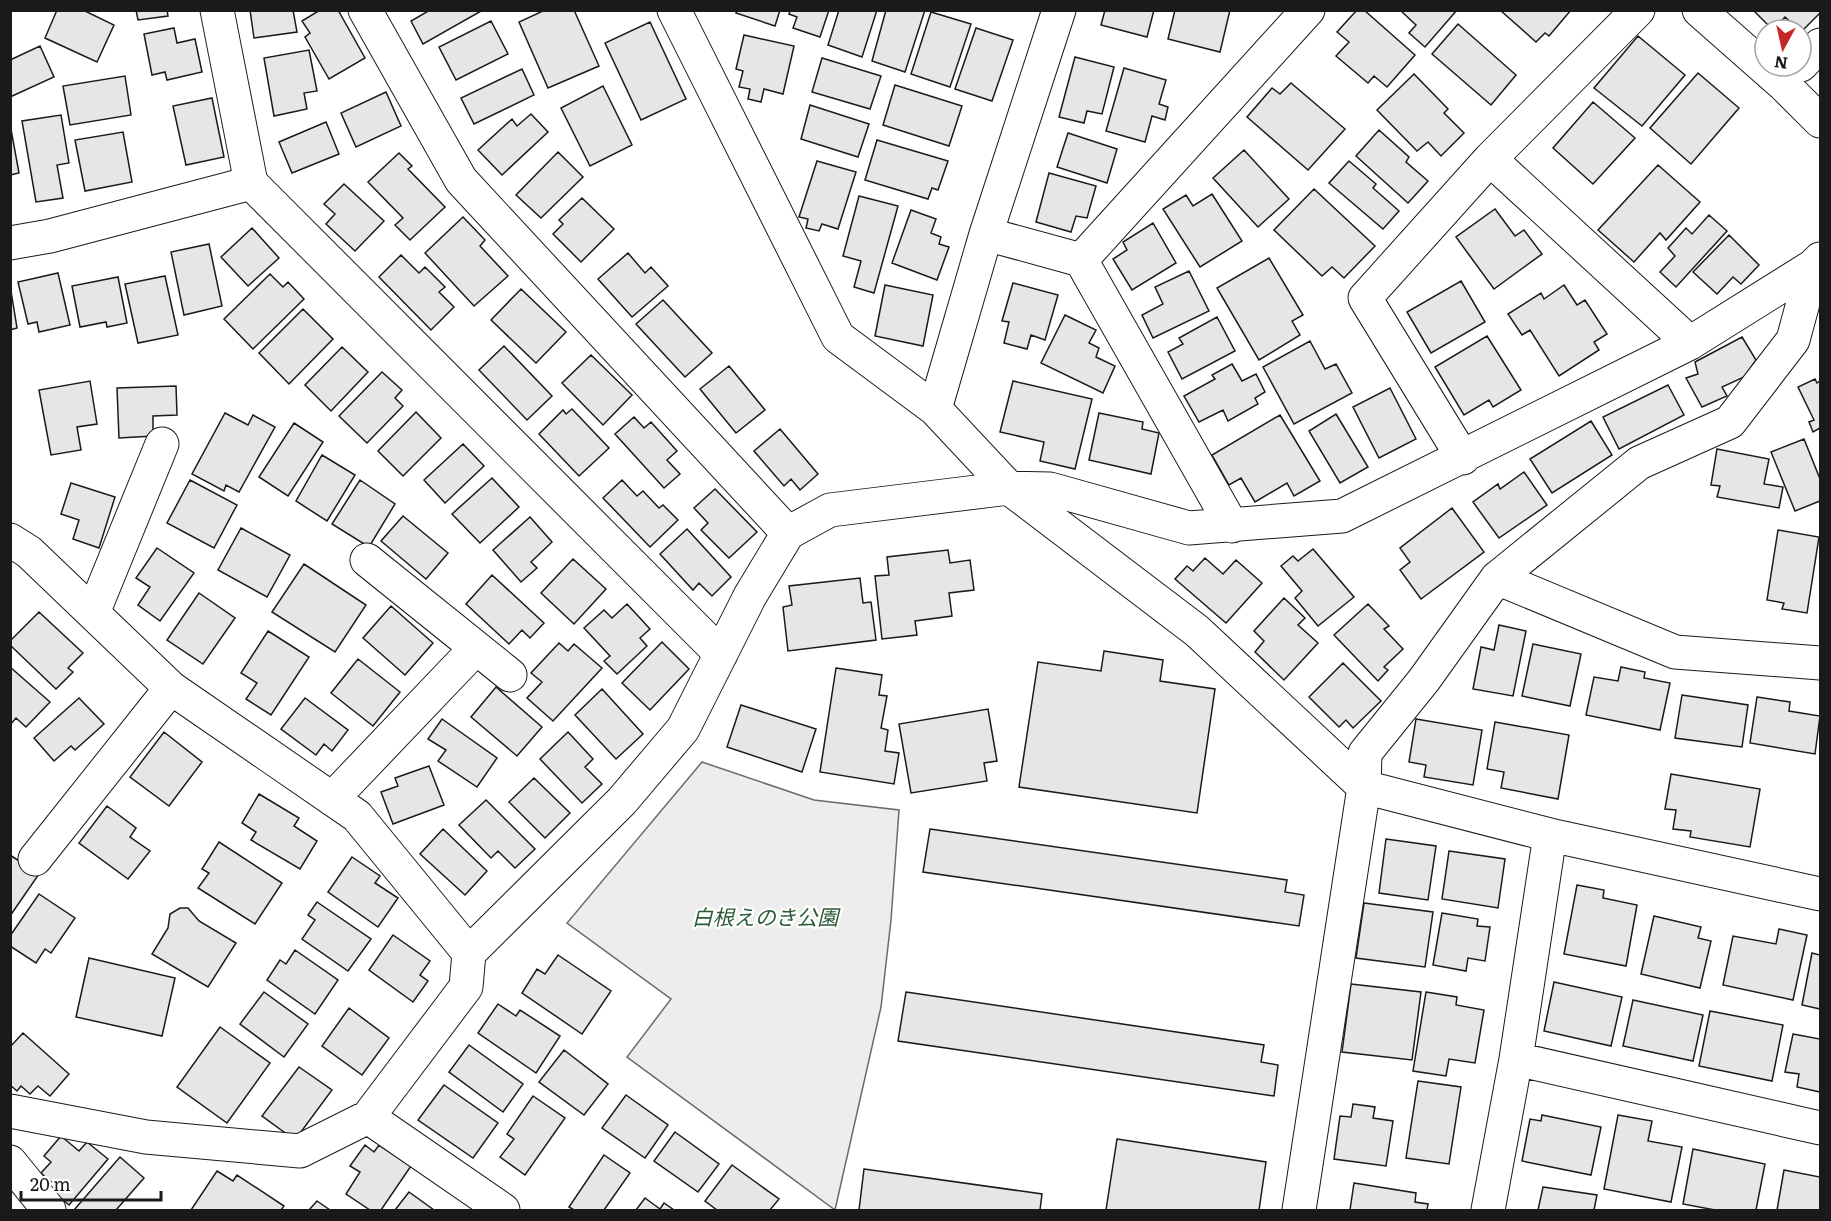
<svg xmlns="http://www.w3.org/2000/svg" width="1831" height="1221" viewBox="0 0 1831 1221" font-family="Literata,'Noto Sans JP',serif">
  <rect width="100%" height="100%" fill="#fff"/>
  <path fill="#ededed" stroke="#6a6a6a" stroke-width="1.5" d="M702 762 814 800 899 810 891 920 881 1007 835 1210 627 1057 671 999 567 923Z"/>
  <path fill="#e6e6e6" stroke="#1a1a1a" stroke-width="1.5" d="M57 10H83L114 25 97 62 45 38Z
    M136 10H167L168 16 138 20Z
    M250 10H293L297 32 254 38Z
    M320 10H338L365 58 329 79 305 37 310 33 302 21Z
    M430 10H483L423 44 411 21Z
    M545 10H574L599 66 548 88 519 22Z
    M737 10H780L775 26 736 13Z
    M790 10H829L820 37 793 28 797 17 789 14Z
    M839 10H877L862 57 828 45Z
    M886 10H925L905 72 872 61Z
    M1105 10H1154L1147 37 1101 25Z
    M1175 10H1230L1220 52 1168 39Z
    M1357 10H1364L1415 55 1387 87 1374 76 1368 83 1336 56 1349 42 1337 32Z
    M1400 10H1457L1425 47 1409 33 1416 25Z
    M1500 10H1571L1549 36 1545 33 1536 42Z
    M1753 10H1820V13L1801 32 1785 17 1773 30Z
    M931 12 971 24 950 87 911 74Z
    M491 21 508 54 456 80 439 47Z
    M650 22 686 99 641 120 605 43Z
    M1458 24 1516 75 1491 105 1432 54Z
    M174 28 177 43 195 39 202 72 167 80 165 72 152 75 144 34Z
    M976 28 1013 40 992 101 955 89Z
    M744 35 794 46 783 94 764 89 761 102 748 99 750 89 739 87 743 71 736 69Z
    M1638 36 1685 75 1642 126 1594 88Z
    M40 46 54 77 10 97V60Z
    M309 50 317 91 304 93 307 109 274 116 264 58Z
    M1075 57 1114 67 1102 114 1087 111 1084 123 1059 117Z
    M822 58 881 76 870 109 812 92Z
    M1124 68 1166 80 1159 104 1168 107 1165 120 1152 116 1145 142 1106 131Z
    M522 69 534 95 474 124 461 98Z
    M1698 73 1739 108 1691 164 1650 128Z
    M1414 74 1448 109 1444 113 1464 133 1441 156 1428 142 1417 151 1377 110Z
    M125 76 131 115 70 125 63 86Z
    M1291 83 1345 129 1308 170 1247 117 1272 88 1280 94Z
    M895 85 962 106 949 146 883 125Z
    M603 86 632 145 590 166 561 108Z
    M386 92 401 126 356 147 341 113Z
    M212 98 224 157 186 165 173 106Z
    M1593 102 1635 138 1593 184 1553 148Z
    M810 105 869 124 858 157 801 139Z
    M531 114 548 132 502 175 478 150 512 119 517 126Z
    M61 115 69 163 57 165 63 198 36 202 22 121Z
    M326 122 339 154 292 173 279 142Z
    M10 124 19 173 10 175Z
    M1379 130 1409 157 1406 162 1428 181 1408 203 1356 156Z
    M123 132 132 182 85 191 75 140Z
    M1068 133 1117 149 1107 183 1057 167Z
    M877 140 948 161 938 190 932 188 928 199 865 180Z
    M1244 150 1289 199 1258 227 1213 178Z
    M558 152 583 177 541 218 516 195Z
    M399 153 412 166 408 169 445 207 410 240 395 225 403 218 368 182Z
    M817 161 856 172 838 229 822 224 819 231 806 228 808 219 799 217Z
    M1349 161 1376 184 1373 188 1399 211 1383 229 1329 183Z
    M1658 165 1700 202 1666 240 1660 233 1634 262 1598 230Z
    M1049 173 1096 186 1087 218 1076 216 1071 232 1036 222Z
    M344 184 384 221 355 251 326 224 335 214 324 204Z
    M1314 189 1375 246 1344 278 1332 267 1322 276 1274 230Z
    M1212 194 1242 241 1200 267 1163 209 1186 195 1193 206Z
    M859 196 898 206 874 293 854 287 861 261 843 256Z
    M582 198 614 229 581 262 553 234 563 224 559 220Z
    M1495 209 1515 236 1524 230 1542 254 1494 289 1456 237Z
    M911 210 936 219 931 233 941 237 939 244 949 247 937 280 892 263Z
    M1709 215 1727 231 1676 287 1660 272 1675 256 1668 248 1686 228 1692 234Z
    M463 217 485 240 480 246 508 276 474 306 425 253Z
    M1153 223 1176 263 1132 290 1113 259 1127 250 1123 242Z
    M252 228 279 258 248 286 221 257Z
    M1729 235 1759 265 1741 284 1733 277 1717 294 1693 272Z
    M209 244 222 306 184 315 171 252Z
    M628 253 645 273 651 267 668 286 632 317 598 279Z
    M401 255 419 273 425 267 445 287 439 292 454 307 431 330 379 277Z
    M1269 258 1303 315 1292 321 1300 335 1259 360 1217 288Z
    M1189 271 1209 311 1153 338 1142 315 1163 304 1155 287Z
    M58 273 70 325 39 332 37 322 28 324 18 282Z
    M270 274 283 287 288 282 304 299 253 349 224 319Z
    M165 276 178 335 138 343 125 284Z
    M118 277 127 323 107 327 106 322 80 327 72 286Z
    M1461 281 1485 322 1431 353 1407 312Z
    M1013 283 1058 295 1045 340 1031 335 1027 349 1004 343 1009 322 1002 321Z
    M10 285 17 328 10 330Z
    M885 285 933 295 923 346 875 336Z
    M1564 285 1577 305 1585 300 1607 334 1594 342 1599 350 1559 376 1530 330 1522 335 1508 314 1541 293 1544 299Z
    M521 289 566 332 536 363 491 320Z
    M663 300 712 353 685 377 636 324Z
    M303 309 333 339 289 384 259 353Z
    M1065 315 1096 330 1089 343 1099 348 1096 357 1115 366 1103 393 1041 363Z
    M1217 317 1235 351 1182 379 1168 352 1183 344 1179 338Z
    M1487 336 1521 390 1493 407 1489 400 1464 415 1435 367Z
    M1742 337 1756 360 1744 377 1722 387 1727 396 1702 407 1686 378 1698 374 1695 362Z
    M1310 341 1325 369 1336 364 1352 393 1294 424 1263 367Z
    M504 346 552 396 527 420 479 370Z
    M342 347 368 372 331 411 305 385Z
    M591 355 632 395 603 425 562 383Z
    M1232 364 1242 381 1256 374 1265 392 1255 398 1258 404 1228 421 1223 410 1199 422 1184 396 1215 379 1212 375Z
    M729 366 765 410 736 433 700 389Z
    M382 372 402 390 395 398 403 406 367 443 339 416Z
    M1815 379 1817 383 1820 381V428L1813 432 1809 422 1814 420 1798 387Z
    M90 381 97 424 77 427 81 450 51 455 39 390Z
    M1013 381 1092 399 1075 469 1040 461 1044 442 1000 432Z
    M1668 385 1684 415 1619 449 1603 417Z
    M176 386 177 415 153 416V436L119 438 117 388Z
    M1390 388 1416 439 1379 458 1353 407Z
    M572 409 609 448 579 476 539 434 563 410 566 414Z
    M416 412 441 438 403 476 378 451Z
    M225 413 248 425 253 415 275 427 239 492 226 485 224 491 192 474Z
    M1099 413 1143 422 1142 429 1159 433 1151 474 1089 460Z
    M1336 414 1368 467 1340 483 1309 431Z
    M1280 415 1320 481 1294 496 1287 483 1255 502 1241 478 1229 485 1212 455Z
    M634 417 644 428 651 422 677 451 667 460 680 474 664 488 615 434Z
    M1591 421 1612 455 1552 493 1530 459Z
    M294 423 323 442 288 496 259 477Z
    M780 429 818 474 800 490 791 479 784 486 754 451Z
    M1804 439 1820 479V501L1795 511 1771 452Z
    M463 444 484 466 445 503 424 480Z
    M1717 449 1769 459 1764 484 1783 487 1779 508 1717 497 1720 486 1711 485Z
    M322 455 355 475 327 521 296 501Z
    M1524 472 1547 505 1499 538 1473 502 1498 484 1500 489Z
    M492 478 519 507 480 543 452 514Z
    M190 480 237 505 214 548 167 523Z
    M360 480 395 504 369 547 332 524Z
    M622 480 637 496 643 491 659 508 663 505 678 520 650 547 603 498Z
    M71 483 115 497 99 548 73 539 79 520 61 514Z
    M715 489 757 532 729 558 701 530 708 523 694 508Z
    M1452 508 1484 552 1421 599 1400 570 1410 562 1400 548Z
    M403 516 448 553 426 579 381 541Z
    M530 517 552 542 531 562 537 568 521 582 493 550Z
    M241 528 290 555 267 597 218 570Z
    M687 529 731 577 712 596 699 583 693 590 660 554Z
    M1778 530 1819 537 1807 613 1782 609 1784 603 1767 600Z
    M157 548 194 573 160 621 138 605 150 587 136 578Z
    M1313 549 1354 597 1318 626 1295 598 1302 591 1281 566 1293 556 1298 561Z
    M948 550 950 563 970 560 974 590 949 593 952 616 915 621 917 635 882 639 875 576 889 575 887 557Z
    M1205 558 1223 574 1236 560 1262 583 1226 623 1175 579 1187 566 1193 571Z
    M573 559 606 589 574 624 541 593Z
    M304 564 366 605 335 652 272 612Z
    M492 575 544 623 530 638 522 630 509 644 466 604Z
    M860 578 863 603 871 602 876 640 788 651 783 607 792 605 789 586Z
    M199 593 235 618 203 664 167 640Z
    M1284 598 1305 618 1298 625 1318 643 1284 680 1255 652 1264 641 1254 631Z
    M627 604 650 629 640 638 647 646 617 674 604 661 610 656 584 628 604 610 612 618Z
    M1368 604 1389 626 1384 629 1403 649 1384 667 1388 670 1378 681 1334 635Z
    M391 606 433 643 405 675 363 638Z
    M39 612 83 653 68 668 73 672 56 689 10 645V641Z
    M1499 625 1526 631 1513 696 1473 689 1481 647 1494 650Z
    M268 631 309 657 271 715 246 699 257 683 241 673Z
    M662 642 689 669 650 710 622 683Z
    M559 643 568 651 574 644 602 668 553 721 527 698 542 682 531 673Z
    M1533 644 1581 654 1570 706 1522 696Z
    M1104 651 1163 660 1160 681 1215 689 1197 813 1019 787 1038 662 1101 671Z
    M358 659 400 692 373 726 331 693Z
    M1343 663 1381 701 1353 728 1346 720 1339 727 1309 697Z
    M10 667 50 702 26 727 16 718 10 725Z
    M1621 667 1645 672 1644 678 1670 683 1660 730 1586 715 1594 677 1618 681Z
    M836 668 882 675 879 695 887 696 881 728 888 730 885 751 899 753 894 784 820 772Z
    M496 687 542 727 517 756 471 717Z
    M602 689 643 734 616 759 575 715Z
    M1682 695 1748 705 1742 747 1675 738Z
    M1757 697 1790 702 1789 711 1820 716 1815 754 1750 743Z
    M79 698 104 724 75 750 71 746 54 761 34 738Z
    M305 698 348 730 332 751 324 744 316 755 281 729Z
    M741 705 816 729 802 772 727 747Z
    M988 709 997 761 984 763 987 781 911 793 899 724Z
    M442 719 497 758 477 787 438 761 446 750 428 739Z
    M1416 719 1482 730 1473 785 1424 777 1426 765 1409 762Z
    M1495 722 1569 735 1558 799 1501 788 1504 772 1487 769Z
    M164 732 202 762 169 806 130 777Z
    M568 732 593 759 585 767 602 784 582 803 540 759Z
    M429 766 444 805 393 824 381 792 398 786 395 778Z
    M1671 774 1760 789 1750 847 1690 837 1691 831 1673 829 1676 810 1665 809Z
    M534 778 570 813 545 838 509 802Z
    M259 794 299 818 294 826 317 841 300 869 251 840 256 832 242 823Z
    M486 800 535 849 515 868 498 851 491 858 459 825Z
    M107 806 136 828 130 837 150 851 128 879 79 843Z
    M443 829 487 871 465 895 420 854Z
    M930 829 1287 880 1285 892 1304 895 1299 926 923 872Z
    M1386 839 1436 846 1428 900 1379 893Z
    M219 842 282 883 255 924 198 888 209 873 202 869Z
    M1449 851 1505 859 1498 908 1442 899Z
    M10 855 39 874 10 916Z
    M352 857 380 876 375 883 398 898 378 927 328 892Z
    M1577 885 1604 890 1603 898 1637 905 1626 966 1564 954Z
    M39 894 75 918 51 953 45 949 36 963 10 946V936Z
    M317 902 371 939 348 971 302 939 315 920 308 915Z
    M1364 903 1433 912 1425 967 1356 958Z
    M180 908H188L199 921 236 943 208 987 152 954 168 928 170 914Z
    M1442 913 1478 919 1477 926 1490 927 1485 961 1468 958 1466 971 1433 965Z
    M1654 916 1701 927 1698 938 1711 941 1700 988 1641 974Z
    M1779 929 1807 935 1793 1000 1723 985 1733 936 1776 944Z
    M393 935 430 961 420 975 428 981 413 1002 369 970Z
    M295 950 338 980 315 1014 267 980 280 960 286 964Z
    M1812 953 1820 955V1009L1802 1005Z
    M558 955 611 991 582 1034 522 993 537 969 545 974Z
    M89 958 175 978 162 1036 76 1017Z
    M1554 982 1622 997 1611 1046 1544 1031Z
    M1351 984 1421 992 1412 1060 1342 1052Z
    M264 992 308 1024 284 1057 240 1024Z
    M906 992 1264 1045 1261 1062 1278 1065 1274 1096 898 1041Z
    M1426 992 1457 997 1456 1005 1484 1010 1475 1063 1449 1059 1446 1076 1413 1071Z
    M1633 1000 1703 1015 1693 1061 1623 1046Z
    M498 1004 516 1016 520 1010 560 1036 536 1073 478 1033Z
    M349 1008 389 1038 362 1075 322 1046Z
    M1710 1011 1783 1025 1772 1081 1699 1066Z
    M220 1027 270 1063 227 1123 177 1087Z
    M23 1033 69 1074 50 1096 38 1086 30 1094 21 1086 17 1091 10 1085V1047Z
    M1793 1034 1820 1039V1092L1797 1087 1799 1074 1785 1072Z
    M469 1045 523 1084 503 1112 449 1072Z
    M564 1050 608 1084 584 1115 539 1082Z
    M299 1067 332 1090 295 1140 262 1116Z
    M1418 1081 1461 1087 1449 1164 1406 1158Z
    M444 1085 498 1123 473 1158 418 1120Z
    M626 1095 668 1125 645 1158 602 1128Z
    M533 1096 565 1118 525 1175 500 1157 514 1139 507 1134Z
    M1353 1104 1375 1107 1373 1118 1393 1121 1386 1166 1334 1159 1340 1116 1351 1117Z
    M1542 1115 1601 1127 1591 1175 1522 1161 1530 1119 1541 1121Z
    M1618 1115 1652 1121 1648 1141 1682 1147 1671 1202 1604 1189Z
    M675 1132 719 1164 698 1192 654 1161Z
    M61 1136 79 1151 87 1142 108 1159 69 1205 56 1194 60 1189 41 1173 51 1162 44 1156Z
    M1117 1139 1266 1162 1259 1210H1106Z
    M365 1145 374 1152 379 1145 411 1166 381 1210H370L346 1194 360 1172 350 1166Z
    M1693 1149 1765 1164 1756 1210H1715L1683 1204Z
    M604 1155 630 1173 604 1210H574L569 1207Z
    M120 1157 144 1178 116 1210H74Z
    M732 1165 779 1199 770 1210H717L705 1201Z
    M864 1169 1042 1194 1040 1210H859Z
    M1784 1170 1820 1177V1210H1777Z
    M217 1171 233 1181 237 1175 284 1206 281 1210H191Z
    M1354 1183 1416 1193 1415 1202 1428 1204 1427 1210H1350Z
    M1543 1187 1597 1195 1594 1210H1538Z
    M409 1192 434 1210H395Z
    M645 1198 660 1209 664 1203 674 1210H636Z
    M317 1201 330 1210H309Z"/>
  <g fill="none" stroke-linecap="round" stroke-linejoin="round">
    <defs>
      <path id="minor" d="M217 10 251 183 721 654
        M365 10 461 180 788 533
        M674 10 838 337 935 409 1009 488 1050 489 1189 528 1342 516 1690 343 1813 266
        M1699 10 1783 84 1820 121
        M1801 65 1820 45
        M1490 159 1690 343
        M986 234 1081 260 1232 526
        M10 243 50 236 251 183
        M1081 260 1308 10
        M935 409 986 234 1059 10
        M1463 458 1365 298 1490 159 1638 10
        M10 540 29 552 171 688 357 816 469 953
        M367 560 510 675
        M1497 578 1675 652 1820 663
        M93 613 162 444
        M332 799 476 648
        M35 859 171 688
        M1516 1059 1820 1128
        M10 1111 146 1137 300 1151 368 1117 466 987 469 953 622 801 683 729 750 596 788 533 830 510 1009 488 1197 631 1364 787 1550 835 1820 894
        M368 1117 503 1210
        M10 1162 49 1210
        M1299 1210 1364 787 1365 753 1424 680 1497 578 1639 463 1730 422 1793 340 1813 266 1820 259
        M1488 1210 1516 1059 1550 835"/>
    </defs>
    <use href="#minor" stroke="#1a1a1a" stroke-width="35"/>
    <use href="#minor" stroke="#fff" stroke-width="33"/>
  </g>
  <g text-anchor="middle" dominant-baseline="central" stroke-width="4.5" stroke-linejoin="round" paint-order="stroke">
    <g font-size="21" font-style="italic" fill="#2b5a34" stroke="#fff">
      <text x="765" y="915">白根えのき公園</text>
    </g>
  </g>
  <rect width="1831" height="1221" fill="none" stroke="#1a1a1a" stroke-width="24"/>
  <g transform="translate(1783 48) rotate(188)"><circle r="28" fill="#ffffff" stroke="#a3a3a3" stroke-width="1.5"/>
  <path d="M0-4.5L10 22L0 15L-10 22Z" fill="#c62828"/>
  <text y="-9" font-size="16" font-weight="bold" text-anchor="middle" fill="#1a1a1a">N</text>
  </g>
  <path d="M21 1191v9h140v-9" fill="none" stroke="#1a1a1a" stroke-width="3"/>
  <text x="30" y="1191" font-size="18" fill="#1a1a1a" stroke="#ffffff" stroke-width="4.5" paint-order="stroke">20 m</text>
</svg>
